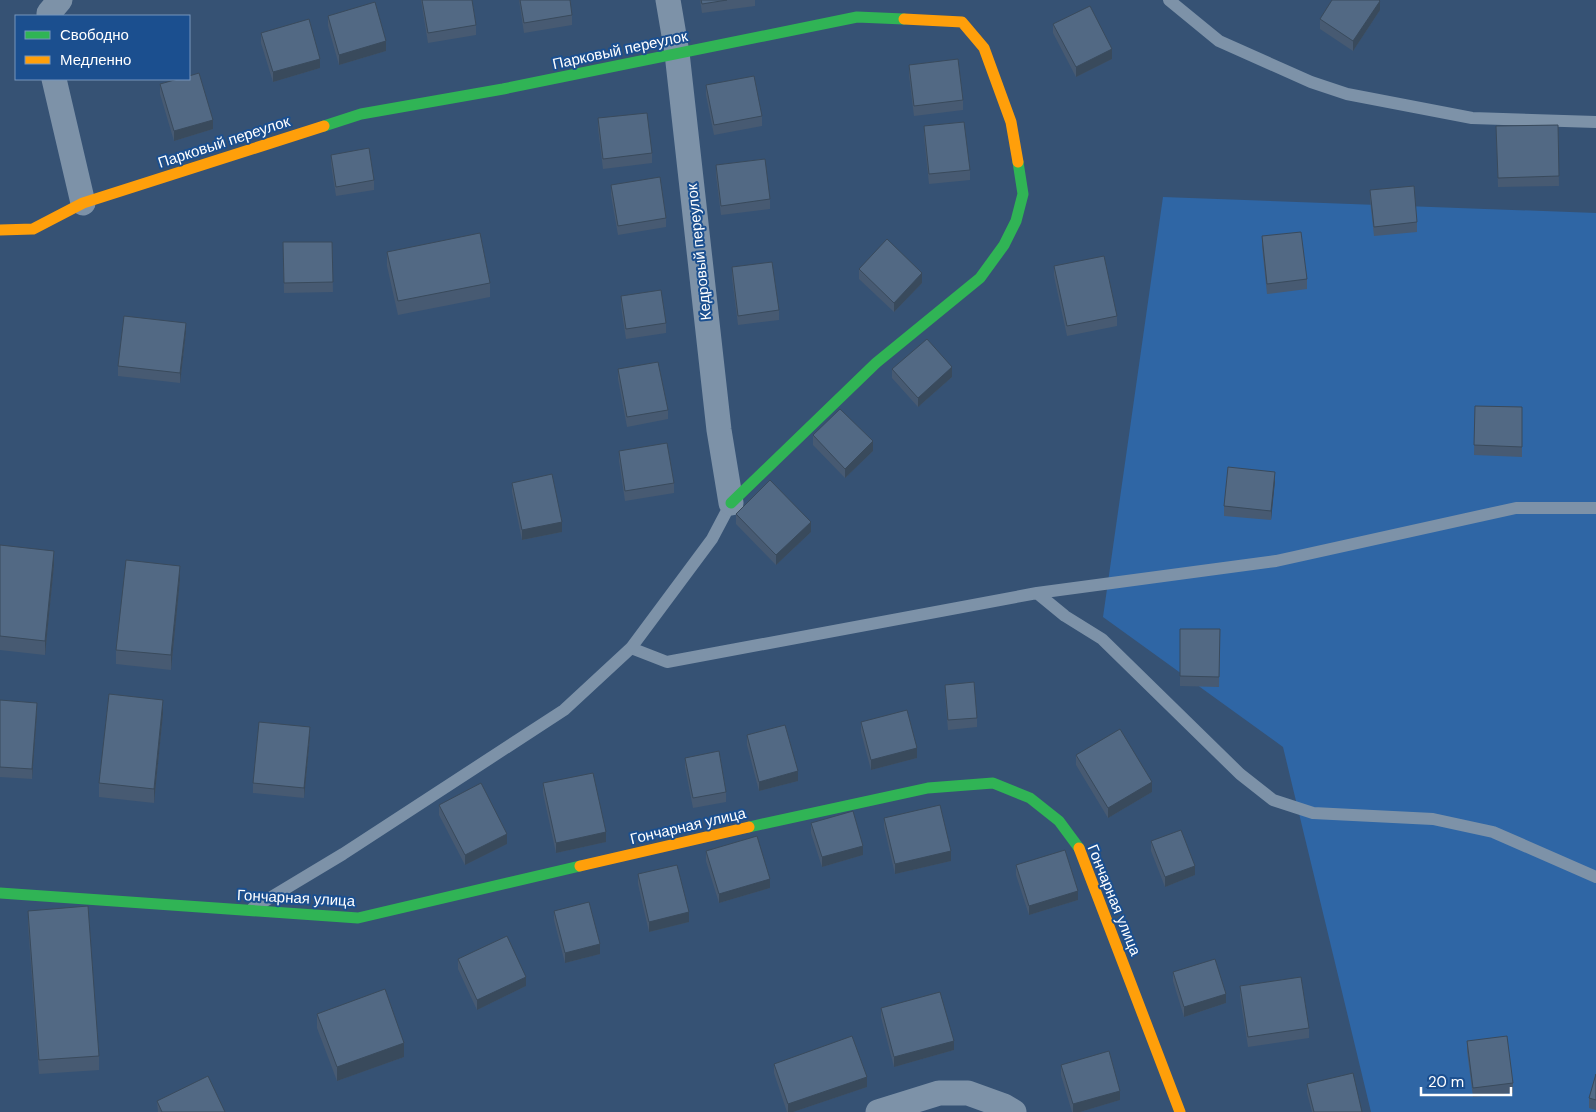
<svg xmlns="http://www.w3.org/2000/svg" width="1596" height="1112" viewBox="0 0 1596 1112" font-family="'DM Sans',sans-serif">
  <rect width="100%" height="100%" fill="#365274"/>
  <path fill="#2f66a5" d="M1163 197 1596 213V1112H1371L1283 747 1103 617Z"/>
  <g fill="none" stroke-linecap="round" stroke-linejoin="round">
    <path stroke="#7d92a8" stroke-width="12" d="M1169 0 1219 41 1311 82 1347 94 1472 118 1596 122
      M1037 593 1065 616 1102 639 1240 774 1273 800 1313 813 1433 819 1493 832 1596 877
      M631 648 667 662 1037 593 1276 561 1516 508H1596
      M253 908 343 854 564 710 631 648 712 539 731 503"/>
    <path stroke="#7d92a8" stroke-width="25" d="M668 0 677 53 719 430 731 503
      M49 16V13L60 0
      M54 79 83 203
      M878 1112 939 1093H968L1004 1106 1014 1112"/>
    <path stroke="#30b455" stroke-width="11" d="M324 126 361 114 503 89 857 17 904 19
      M731 503 876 363 980 278 1004 245 1016 221 1023 194 1018 162
      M749 827 928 788 993 783 1030 798 1059 821 1079 848
      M0 893 358 918 580 866"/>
    <path stroke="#ff9f0a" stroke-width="11" d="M904 19 962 22 984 48 1011 122 1018 162
      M0 230 33 229 83 203 324 126
      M1079 848 1180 1112
      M580 866 749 827"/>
  </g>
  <path fill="#475a72" d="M421 0H472L476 25V35L428 43Z
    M519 0H570L572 15V25L524 33Z
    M700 0H755V6L702 13Z
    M1380 10 1353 51 1320 29V19Z
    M328 16 386 51 339 65 328 26Z
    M1053 24 1112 59 1076 77 1053 33Z
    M261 33 320 68 273 82 261 43Z
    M909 65 963 100V110L914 116 909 75Z
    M160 84 213 129 174 141 160 94Z
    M706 85 762 116V126L714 135 706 95Z
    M598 118 652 153V163L603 169 598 128Z
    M1558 125 1559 186 1498 187 1496 126Z
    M924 126 970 170V180L929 184 924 136Z
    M331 155 374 180V190L336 196 331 164Z
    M716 165 770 199V209L721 215 716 175Z
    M611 185 666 218V227L618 235 611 195Z
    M1370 190 1417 222V232L1374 236 1370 200Z
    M1262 236 1307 279V289L1267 294 1262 246Z
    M283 242H332L333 292 284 293Z
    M387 252 490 283V297L398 315 387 266Z
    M1054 266 1117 316V326L1067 336 1054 276Z
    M732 267 779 310V320L738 325 732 277Z
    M859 269 922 283 894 312 859 279Z
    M621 296 666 323V333L626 339 621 306Z
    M186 332 180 383 118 376V366Z
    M618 369 668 410V419L627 427 618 379Z
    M892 369 952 377 918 407 892 378Z
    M1475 406 1522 407V457L1474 455Z
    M813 435 873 451 845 478 813 445Z
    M619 451 674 483V493L625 501 619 461Z
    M1275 481 1271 520 1224 516V506Z
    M512 483 562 532 522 540 512 492Z
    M736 514 811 532 776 565 736 524Z
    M0 545 54 565 45 655 0 650Z
    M180 580 171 670 116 664V650Z
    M1180 629H1220L1219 687 1180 686Z
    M945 685 977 718V727L948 730 945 695Z
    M0 700 37 713 32 779 0 777Z
    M163 714 154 803 99 797V783Z
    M861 722 917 758 871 770 861 732Z
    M747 735 798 781 759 791 747 745Z
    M310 737 304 798 253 793V783Z
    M1076 755 1152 792 1108 818 1076 765Z
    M685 758 726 792V802L693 808 685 767Z
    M543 783 606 842 556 853 543 793Z
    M439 805 507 844 465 865 439 815Z
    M884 818 951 861 895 874 884 827Z
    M811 823 863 855 822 867 811 833Z
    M1151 841 1195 875 1165 887 1151 851Z
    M706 851 770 888 719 903 706 861Z
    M1016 865 1078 900 1029 915 1016 875Z
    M638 874 689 922 649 932 638 884Z
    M28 911 99 1056V1070L39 1074 28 925Z
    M554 911 600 954 565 963 554 920Z
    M458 959 526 986 477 1010 458 969Z
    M1173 972 1226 1003 1184 1017 1173 981Z
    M1240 986 1309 1028V1038L1248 1047 1240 996Z
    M881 1008 954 1050 894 1067 881 1017Z
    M317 1014 404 1057 337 1081 317 1028Z
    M1467 1041 1513 1083V1093L1473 1097 1467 1051Z
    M774 1064 867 1087 793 1112H787L774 1073Z
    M1061 1065 1120 1100 1080 1112H1072L1061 1075Z
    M1596 1074V1110L1589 1108V1098Z
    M1307 1084 1362 1112H1312L1307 1093Z
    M157 1101 225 1112H158Z"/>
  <path fill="#394a5c" d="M1380 1V10L1353 51V41Z
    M386 41V51L339 65V55Z
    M1112 49V59L1076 77V67Z
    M320 59V68L273 82V72Z
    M213 120V129L174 141V131Z
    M922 273V283L894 312V303Z
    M186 323V332L180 383V373Z
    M952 367V377L918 407V398Z
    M873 441V451L845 478V469Z
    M1275 472V481L1271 520V511Z
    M562 522V532L522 540V530Z
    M811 522V532L776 565V555Z
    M54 551V565L45 655V641Z
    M180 566V580L171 670V655Z
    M163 700V714L154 803V789Z
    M37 703V713L32 779V769Z
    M310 727V737L304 798V788Z
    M917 748V758L871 770V760Z
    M798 771V781L759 791V782Z
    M1152 782V792L1108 818V808Z
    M606 832V842L556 853V843Z
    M507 834V844L465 865V855Z
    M863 846V855L822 867V857Z
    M951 851V861L895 874V864Z
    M1195 866V875L1165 887V877Z
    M770 879V888L719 903V894Z
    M1078 891V900L1029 915V906Z
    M689 912V922L649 932V922Z
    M600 944V954L565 963V953Z
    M526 977V986L477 1010V1000Z
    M1226 994V1003L1184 1017V1007Z
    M954 1041V1050L894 1067V1057Z
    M404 1043V1057L337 1081V1067Z
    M867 1077V1087L793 1112H788V1104Z
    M1120 1091V1100L1080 1112H1073V1104Z"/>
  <path fill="#526984" stroke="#394a5c" d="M422 0H472L476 25 428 33Z
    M520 0H570L572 15 524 23Z
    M701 0H727L702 4Z
    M1332 0H1379L1380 1 1353 41 1320 19Z
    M375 2 386 41 339 55 328 16Z
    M1090 6 1112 49 1076 67 1053 24Z
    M309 19 320 59 273 72 261 33Z
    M958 59 963 100 914 106 909 65Z
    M199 73 213 120 174 131 160 84 178 79H189V76Z
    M754 76 762 116 714 125 706 85Z
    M647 113 652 153 603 159 598 118Z
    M964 122 970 170 929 174 924 126Z
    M1558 125 1559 176 1498 178 1496 126Z
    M369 148 374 180 336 187 331 155Z
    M765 159 770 199 721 206 716 165Z
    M660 177 666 218 618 226 611 185Z
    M1414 186 1417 222 1374 227 1370 190Z
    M1301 232 1307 279 1267 284 1262 236Z
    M480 233 490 283 398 301 387 252Z
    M887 239 922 273 894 303 859 269Z
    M283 242H332L333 282 284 283Z
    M1104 256 1117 316 1067 326 1054 266Z
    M772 262 779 310 738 316 732 267Z
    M661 290 666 323 626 329 621 296Z
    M124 316 186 323 180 373 118 366Z
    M927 339 952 367 918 398 892 369Z
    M658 362 668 410 627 417 618 369Z
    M1475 406 1522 407V447L1474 445Z
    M840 409 873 441 845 469 813 435Z
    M667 443 674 483 625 491 619 451Z
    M1228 467 1275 472 1271 511 1224 506Z
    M552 474 562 522 522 530 512 483Z
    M770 480 811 522 776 555 736 514Z
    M0 545 54 551 45 641 0 636Z
    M126 560 180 566 171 655 116 650Z
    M1180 629H1220L1219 677 1180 676Z
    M974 682 977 718 948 720 945 685Z
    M109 694 163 700 154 789 99 783Z
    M0 700 37 703 32 769 0 767Z
    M907 710 917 748 871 760 861 722Z
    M259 722 310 727 304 788 253 783Z
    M785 725 798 771 759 782 747 735Z
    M1120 729 1152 782 1108 808 1076 755Z
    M719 751 726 792 693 798 685 758Z
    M593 773 606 832 556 843 543 783Z
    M481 783 507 834 465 855 439 805Z
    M940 805 951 851 895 864 884 818Z
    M853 811 863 846 822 857 811 823Z
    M1181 830 1195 866 1165 877 1151 841Z
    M757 836 770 879 719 894 706 851Z
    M1065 850 1078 891 1029 906 1016 865Z
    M677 865 689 912 649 922 638 874Z
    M589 902 600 944 565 953 554 911Z
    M88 906 99 1056 39 1060 28 911Z
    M507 936 526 977 477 1000 458 959Z
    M1215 959 1226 994 1184 1007 1173 972Z
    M1301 977 1309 1028 1248 1037 1240 986Z
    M385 989 404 1043 337 1067 317 1014Z
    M940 992 954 1041 894 1057 881 1008Z
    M852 1036 867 1077 788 1104 774 1064Z
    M1507 1036 1513 1083 1473 1088 1467 1041Z
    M1109 1051 1120 1091 1073 1104 1061 1065Z
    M1353 1073 1362 1112H1314L1307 1084Z
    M1596 1074V1100L1589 1098Z
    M208 1076 225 1112H162L157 1101Z"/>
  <g text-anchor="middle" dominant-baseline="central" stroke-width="4" stroke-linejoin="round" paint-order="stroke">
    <g font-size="15" fill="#fff" stroke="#1b4f8f">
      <text transform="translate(620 50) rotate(-12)">Парковый переулок</text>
      <text transform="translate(224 142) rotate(-18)">Парковый переулок</text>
      <text transform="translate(699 252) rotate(-96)">Кедровый переулок</text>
      <text transform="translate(688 826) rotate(-13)">Гончарная улица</text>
      <text transform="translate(296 898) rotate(3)">Гончарная улица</text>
      <text transform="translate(1114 900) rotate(68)">Гончарная улица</text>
    </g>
  </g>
  <rect x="15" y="15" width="175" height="65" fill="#1b4f8f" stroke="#7695bc"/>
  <rect x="25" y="31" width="25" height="8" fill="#30b455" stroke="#7695bc"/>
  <text x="60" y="40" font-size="15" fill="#ffffff">Свободно</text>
  <rect x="25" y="56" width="25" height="8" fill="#ff9f0a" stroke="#7695bc"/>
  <text x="60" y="65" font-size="15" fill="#ffffff">Медленно</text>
  <path d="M1421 1087v8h90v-8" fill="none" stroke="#ffffff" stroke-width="2.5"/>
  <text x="1428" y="1087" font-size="15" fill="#ffffff" stroke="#1b4f8f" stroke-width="4" paint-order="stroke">20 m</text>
</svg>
